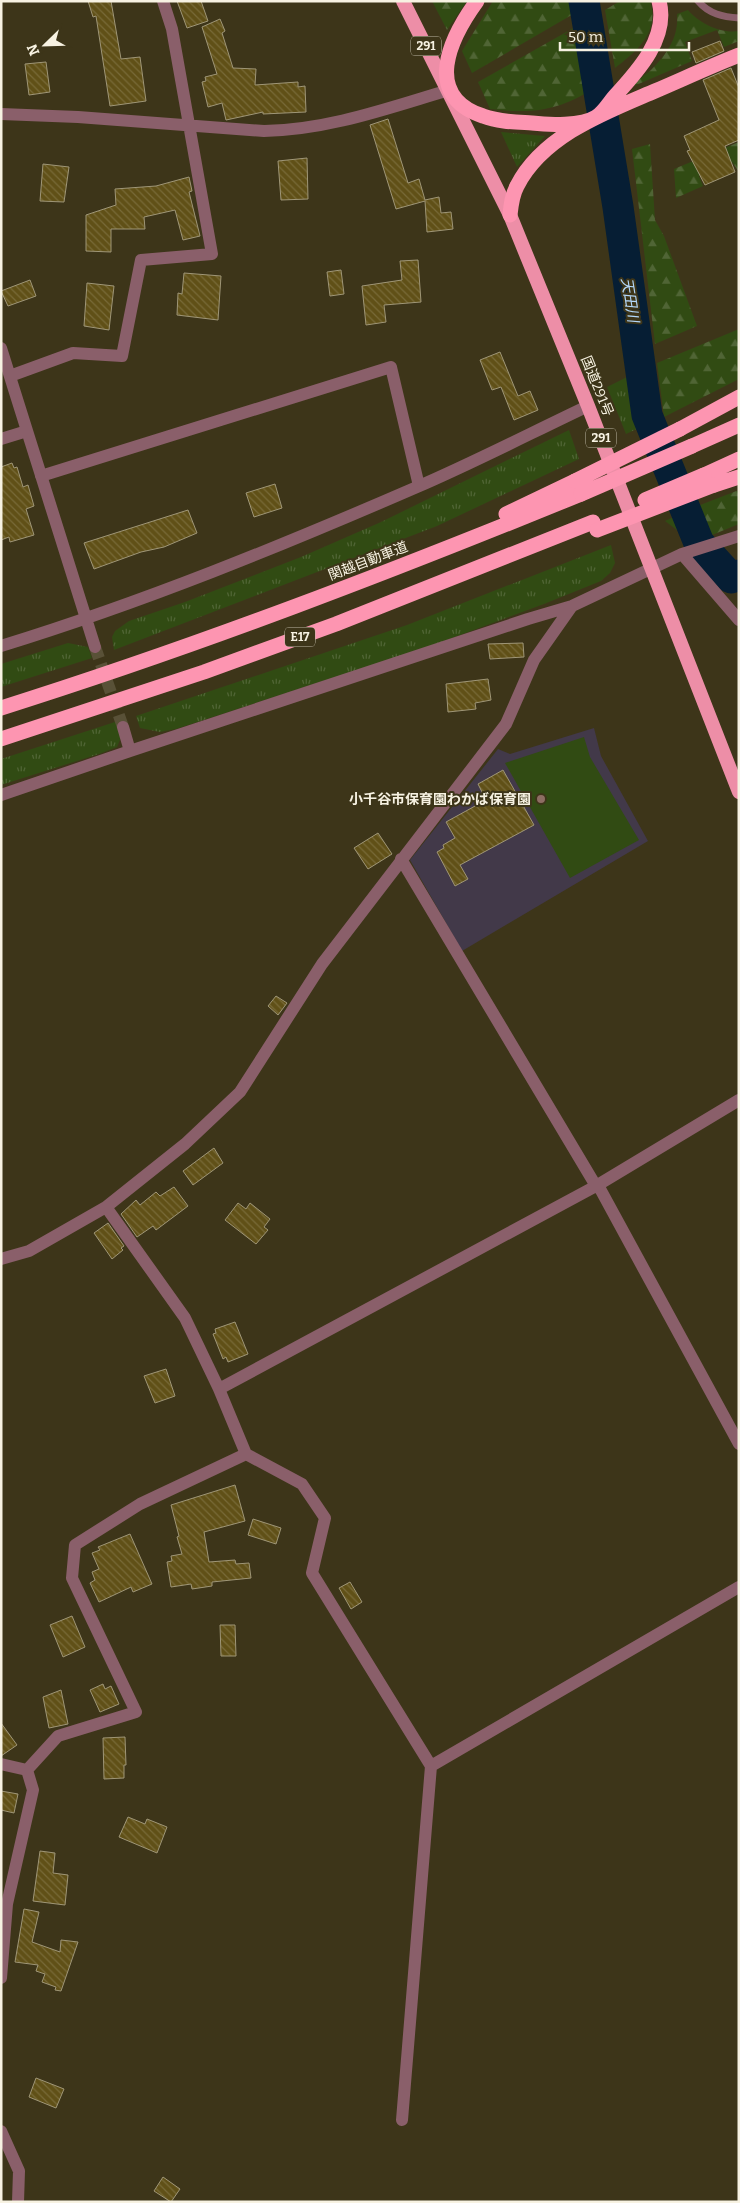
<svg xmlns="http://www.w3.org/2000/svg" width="740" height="2203" viewBox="0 0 740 2203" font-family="Bitter,'Noto Sans JP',serif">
  <defs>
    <pattern id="grass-tufts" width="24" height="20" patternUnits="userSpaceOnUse" patternTransform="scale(1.25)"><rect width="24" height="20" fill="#314b13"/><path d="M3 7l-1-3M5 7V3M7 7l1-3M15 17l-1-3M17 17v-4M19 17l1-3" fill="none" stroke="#506535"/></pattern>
    <pattern id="forest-firs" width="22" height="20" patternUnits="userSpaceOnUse" patternTransform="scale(1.25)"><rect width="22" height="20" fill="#314b13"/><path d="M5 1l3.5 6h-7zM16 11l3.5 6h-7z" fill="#506535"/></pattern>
    <pattern id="building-back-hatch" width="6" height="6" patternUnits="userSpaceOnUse" patternTransform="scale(1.25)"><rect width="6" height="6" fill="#605017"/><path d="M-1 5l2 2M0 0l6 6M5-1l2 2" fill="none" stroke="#786a38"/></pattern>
  </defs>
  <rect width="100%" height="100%" fill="#3d3519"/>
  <path fill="#423949" d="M594 728 601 756 648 841 462 951 410 860 498 749 510 754Z"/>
  <path fill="url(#grass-tufts)" d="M501 132 545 136 517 167Z
    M637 372 645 425 626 434 607 387Z
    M569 430 579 459 437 526 114 650 112 637 115 631 129 621 185 602 301 557 381 522Z
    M682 513 686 522 679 529 685 533 690 528 695 540 693 542 665 521Z
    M611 545 615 563 610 573 601 581 544 604 428 647 176 729 160 732 140 728 136 716 407 625Z
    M68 643 88 647 92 658 1 687V664Z
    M118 721 122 735 117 747 99 754 1 785V759Z"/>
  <path fill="url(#forest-firs)" d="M432 1H467L447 30Z
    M493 1H581L582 9 472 73 462 51Z
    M620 1H650C660 32 637 51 615 68L605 10Z
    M688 10C699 23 720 34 739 31V41L724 47 717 30 685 42 692 61 634 86C637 80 645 75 651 70 667 54 679 37 677 14Z
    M584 22 593 89C558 111 532 114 490 109L478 82Z
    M739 142V172L732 162 699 176 703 186 676 198 674 169Z
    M650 144 655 220 664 236 697 326 655 344 632 149Z
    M739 329V379L664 417 657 363Z
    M739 490V524L712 535 701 523 695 507Z"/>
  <path fill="#314b13" d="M584 737 590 757 639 840 570 878 505 763Z"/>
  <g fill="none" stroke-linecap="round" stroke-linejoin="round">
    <path stroke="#061e34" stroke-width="31" d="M584 1 618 207 647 415 699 543 731 578 739 575"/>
  </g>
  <path fill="url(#building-back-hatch)" stroke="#9f9677" d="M88 1H111L121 59 140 57 146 101 110 106 96 16 93 17Z
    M177 1H201L208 21 187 28Z
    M220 19 225 31 222 33 233 68 256 69 255 85 298 82V87L305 86 306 112 263 114V112L226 120 222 103 208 107 202 82 206 81 205 77 217 74 202 27Z
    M720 41 724 51 696 63 692 52Z
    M46 62 50 92 29 95 25 64Z
    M731 68 739 88V140L725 146 735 172 705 185 687 151 690 150 684 136 719 120 703 80Z
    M388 119 408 183 419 179 425 200 439 197 441 213 451 212 453 229 427 232 425 201 396 209 370 125Z
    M307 158 308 199 281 200 278 161Z
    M43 164 69 167 64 202 40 201Z
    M189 177 192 191 189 192 200 236 183 240 175 210 144 217 145 229H111V252L86 251V215L116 205 115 189 156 186Z
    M418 260 421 302 384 305 386 322 366 325 362 286 402 280 400 261Z
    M341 270 344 294 330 296 327 272Z
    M184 273 221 276 218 320 177 315 178 293 182 294Z
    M30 280 36 296 8 306 1 291Z
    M87 283 114 286 109 330 84 326Z
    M500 352 518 396 530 391 538 410 514 420 501 387 492 390 480 360Z
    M12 463 14 468 17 467 23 487 28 485 34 506 26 509 34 535 10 542 9 537 1 540V467Z
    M275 484 282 508 254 517 246 493Z
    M188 510 197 533 164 547 141 552 94 569 84 543Z
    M523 643 524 657 490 659 488 644Z
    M488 679 491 700 475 703 476 709 448 712 446 684Z
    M503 770 534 825 460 865 468 879 455 886 437 852 444 848 443 845 455 838 446 822 486 800 478 784Z
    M378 833 392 854 368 869 354 848Z
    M276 996 287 1003 278 1015 268 1006Z
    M214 1148 223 1163 193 1185 183 1171Z
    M174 1187 188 1206 156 1230 153 1226 137 1237 121 1214 136 1200 140 1205 156 1192 160 1196Z
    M238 1203 246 1209 250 1203 270 1219 264 1227 268 1230 256 1244 225 1220Z
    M108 1223 124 1246 121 1248 123 1250 112 1259 94 1233Z
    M235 1322 248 1354 228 1362 226 1357 223 1359 213 1334 216 1333 215 1329Z
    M166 1369 175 1396 155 1403 144 1376Z
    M235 1485 245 1521 204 1532 209 1562 235 1560 236 1564 249 1563 251 1578 212 1582V1586L192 1589 191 1584 171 1587 167 1562 172 1561 171 1556 182 1554 177 1537 179 1536 171 1505Z
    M253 1519 281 1528 276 1544 248 1535Z
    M130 1534 152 1584 133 1592 131 1587 99 1602 90 1583 95 1580 92 1572 99 1569 92 1553 100 1550 98 1547Z
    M350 1582 362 1602 351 1609 339 1588Z
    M72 1616 85 1647 63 1657 50 1625Z
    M220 1625H235L236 1656H221Z
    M103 1684 105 1689 111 1686 119 1704 100 1712 90 1690Z
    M61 1690 68 1724 49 1728 43 1697Z
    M1 1723 17 1745 1 1756Z
    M125 1737 126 1765H124V1778L104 1779 103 1738Z
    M1 1791 18 1794 14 1813 1 1810Z
    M128 1817 145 1824 147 1819 167 1827 157 1853 119 1837Z
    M40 1851 55 1853 53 1873 68 1875 65 1905 33 1901Z
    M24 1909 39 1912 32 1942 60 1952 61 1940 78 1942 61 1991 55 1990 56 1987 42 1982 45 1974 36 1971 38 1965 15 1962Z
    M36 2078 64 2089 56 2108 29 2097Z
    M163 2177 180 2189 171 2202 154 2191Z"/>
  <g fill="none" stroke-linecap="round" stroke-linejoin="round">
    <path stroke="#595137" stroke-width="12" stroke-dasharray="12 6" stroke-linecap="butt" d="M95 647 123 727"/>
    <path stroke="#8a5f6a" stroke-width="7" d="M698 1C709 14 723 17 739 18"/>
    <path stroke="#8a5f6a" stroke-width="12" d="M1 114 78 117 264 131C328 130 388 108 449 90
      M1 348 95 647
      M10 376 73 353 122 356 141 260 212 254 172 29 163 1
      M1 439 27 431
      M41 476 391 367 419 486
      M682 554 739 620
      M1 646C144 602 281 546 417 487 475 462 531 433 588 406
      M130 751 528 619 572 606 682 554 739 536
      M1 795 130 751 123 727
      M401 859 596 1186
      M598 1185 739 1444
      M106 1207 185 1318 219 1389 246 1454 302 1484 325 1518 312 1573 431 1766 402 2120
      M1 1259 29 1251 106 1207 185 1144 240 1092 322 964 506 724 534 660 572 606
      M219 1389 596 1186 739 1100
      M1 1764 27 1770
      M431 1766 739 1587
      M27 1770 58 1736 136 1712 72 1578 75 1545 140 1504 246 1454
      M1 1978 7 1904 33 1790 27 1770
      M1 2131 19 2171 18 2202"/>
    <path stroke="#ed8ea7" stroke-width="14" d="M403 1 510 215 588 406 739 792"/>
    <path stroke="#fd95b1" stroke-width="15" d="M477 1C450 38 422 96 483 116 499 122 516 122 532 123 549 125 582 126 596 117 603 113 609 103 614 97 637 72 669 38 659 1
      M510 215C511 205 512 195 517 186 543 135 606 112 655 91 683 79 711 66 739 55
      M680 429 739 397
      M692 446 739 425
      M704 475 739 459
      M714 485 739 477
      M506 514 575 481
      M1 708C198 646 390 572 581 494
      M1 739 204 672 336 624 593 522"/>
    <path stroke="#fd95b1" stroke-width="15" d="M575 481 680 429
      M581 494 692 446
      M645 500 704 475
      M597 530 714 485"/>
  </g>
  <circle fill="#8d6e63" stroke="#3d3519" stroke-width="2" cx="541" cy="799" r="5"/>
  <g text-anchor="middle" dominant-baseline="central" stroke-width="4" stroke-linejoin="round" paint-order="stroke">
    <g fill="#3d3519" stroke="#bfb9a6" stroke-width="1">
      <rect x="411" y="36.5" width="30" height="19" rx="4"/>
      <rect x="586" y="428.5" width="30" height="19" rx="4"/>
      <rect x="285" y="627.5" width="30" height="19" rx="4"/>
    </g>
    <g font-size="12" font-weight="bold" fill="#f7f2e2">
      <text x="426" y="46">291</text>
      <text x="601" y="438">291</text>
      <text x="300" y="637">E17</text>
    </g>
    <g font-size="14" fill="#f7f2e2" stroke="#3d3519">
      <text transform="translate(597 386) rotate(68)">国道291号</text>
      <text transform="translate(368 561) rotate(-21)">関越自動車道</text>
    </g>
    <g font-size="14" font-weight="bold" fill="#f7f2e2" stroke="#3d3519" text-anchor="end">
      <text x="531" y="799">小千谷市保育園わかば保育園</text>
    </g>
    <g font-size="15" font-style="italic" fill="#b2d7fa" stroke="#3d3519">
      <text transform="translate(630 300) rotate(81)">天田川</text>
    </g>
  </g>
  <rect width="740" height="2203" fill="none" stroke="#f7f2e2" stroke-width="5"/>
  <g transform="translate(45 45) rotate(247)" stroke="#3d3519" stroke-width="4" paint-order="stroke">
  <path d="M0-4L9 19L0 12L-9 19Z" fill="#f7f2e2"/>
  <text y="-8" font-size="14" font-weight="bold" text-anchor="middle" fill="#f7f2e2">N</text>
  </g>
  <path d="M560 42v8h129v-8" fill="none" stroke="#f7f2e2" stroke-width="2.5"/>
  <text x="568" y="42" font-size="15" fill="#f7f2e2" stroke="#3d3519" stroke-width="4" paint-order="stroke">50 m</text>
</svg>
